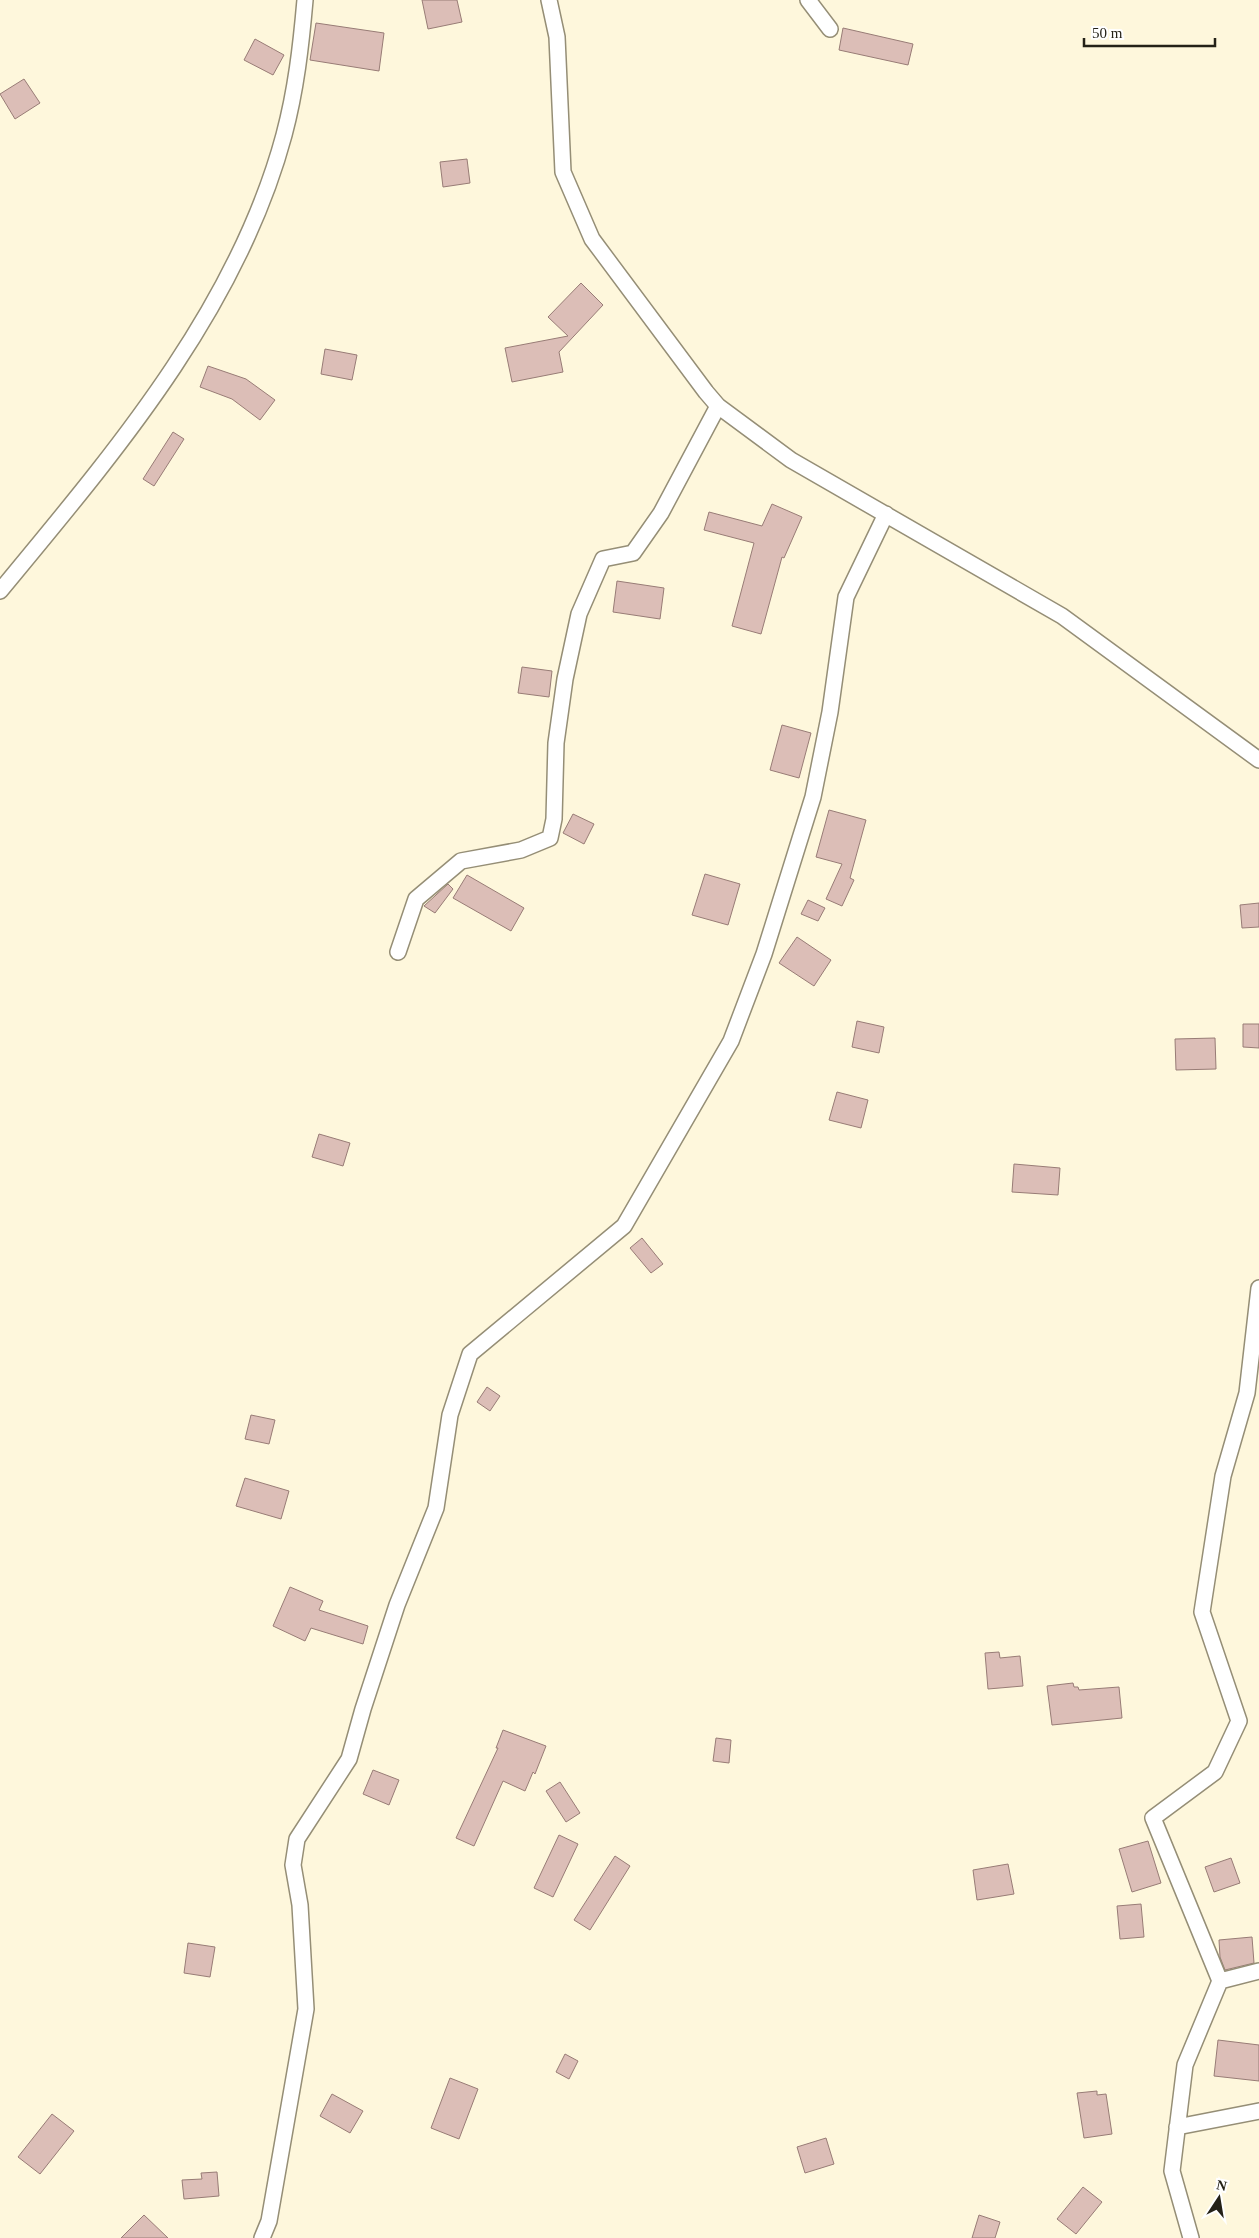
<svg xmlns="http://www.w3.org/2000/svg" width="1259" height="2238" viewBox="0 0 1259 2238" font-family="Georgia,serif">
  <rect width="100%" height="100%" fill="#fef7dc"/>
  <path fill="#dcbeb7" stroke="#987c76" d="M422 0H457L462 22 428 29Z
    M316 23 384 33 379 71 310 60Z
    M843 28 913 44 908 65 839 50Z
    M255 39 284 55 273 75 244 60Z
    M24 79 40 103 15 119 0 94Z
    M467 159 470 183 443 187 440 162Z
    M581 283 603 305 559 352 563 372 512 382 505 348 568 336 548 317Z
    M325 349 357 355 352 380 321 374Z
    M208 366 246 379 275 400 260 420 232 399 200 387Z
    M173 432 184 439 154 486 143 479Z
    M772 504 802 517 784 558 782 557 761 634 732 626 754 543 704 530 709 512 762 526Z
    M617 581 664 588 660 619 613 612Z
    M522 667 552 671 549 697 518 693Z
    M782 725 811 733 799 778 770 770Z
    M829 810 866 820 850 878 854 880 842 906 826 899 842 864 816 857Z
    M573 814 594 824 584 844 563 833Z
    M705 874 740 884 728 925 692 915Z
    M467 875 524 908 511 931 453 898Z
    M448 884 453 889 435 913 424 906Z
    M808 900 825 908 818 921 801 914Z
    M1259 903V927L1242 928 1240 905Z
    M797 937 831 960 814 986 779 963Z
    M857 1021 884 1027 879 1053 852 1047Z
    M1243 1024H1259V1048L1243 1047Z
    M1215 1038 1216 1069 1176 1070 1175 1039Z
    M837 1092 868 1100 861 1128 829 1120Z
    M319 1134 350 1143 343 1166 312 1157Z
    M1014 1164 1060 1168 1058 1195 1012 1192Z
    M642 1238 663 1264 651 1273 630 1248Z
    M487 1387 500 1396 490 1411 477 1402Z
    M251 1415 275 1420 269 1444 245 1439Z
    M245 1478 289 1491 281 1519 236 1506Z
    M290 1587 323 1601 319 1610 368 1626 363 1644 311 1628 305 1641 273 1626Z
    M999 1652 1000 1658 1020 1656 1023 1686 988 1689 985 1653Z
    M1073 1683 1074 1687H1078L1079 1690 1119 1687 1122 1718 1052 1725 1047 1686Z
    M503 1730 546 1746 535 1774 533 1772 525 1791 503 1781 474 1846 456 1838 498 1748H496Z
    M716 1738 731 1740 729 1763 713 1761Z
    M373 1770 399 1780 389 1805 363 1794Z
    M560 1782 580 1813 566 1822 546 1791Z
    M559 1835 578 1844 553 1897 534 1888Z
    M1148 1841 1161 1883 1132 1892 1119 1849Z
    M615 1856 630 1866 590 1930 574 1920Z
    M1231 1858 1240 1883 1214 1892 1205 1867Z
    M1008 1864 1014 1894 977 1900 973 1870Z
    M1141 1904 1144 1937 1120 1939 1117 1906Z
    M1252 1937 1254 1963 1225 1970 1220 1957 1219 1940Z
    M188 1943 215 1947 210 1977 184 1973Z
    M1218 2040 1259 2045V2081L1214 2076Z
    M565 2054 578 2061 569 2079 556 2072Z
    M450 2078 478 2089 459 2139 431 2128Z
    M1097 2091V2095L1106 2094 1112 2134 1084 2138 1077 2093Z
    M332 2094 363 2111 350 2133 320 2116Z
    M52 2114 74 2131 40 2174 18 2157Z
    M826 2138 834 2164 805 2173 797 2147Z
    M217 2172 219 2196 184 2199 182 2180 202 2179 201 2173Z
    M1083 2187 1102 2202 1076 2234 1057 2219Z
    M144 2215 168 2238H121Z
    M979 2215 1000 2222 995 2238H972Z"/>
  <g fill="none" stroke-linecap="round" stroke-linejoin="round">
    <defs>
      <path id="minor" d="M549 0 557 37 563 172 592 239 706 392 718 406 791 460 1062 616 1259 760
        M808 0 830 29
        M0 591C114 453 237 310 284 135 296 90 301 46 305 0
        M398 952 416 899 461 861 521 850 550 838 554 819 556 743 565 679 579 614 603 559 633 553 661 513 718 406
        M1220 1981 1259 1971
        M1177 2127 1259 2111
        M262 2238 269 2221 306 2009 300 1905 293 1865 297 1839 349 1759 363 1709 397 1605 436 1508 450 1415 470 1354 624 1226 731 1041 764 954 813 797 830 712 846 597 886 514
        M1191 2238 1172 2171 1185 2065 1220 1981 1153 1818 1215 1772 1239 1721 1202 1612 1223 1476 1247 1393 1259 1288"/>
    </defs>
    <use href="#minor" stroke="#958e76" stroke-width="18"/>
    <use href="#minor" stroke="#fff" stroke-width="15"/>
  </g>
  <g transform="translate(1219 2198) rotate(12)" stroke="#ffffff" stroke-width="4" paint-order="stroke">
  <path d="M0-4L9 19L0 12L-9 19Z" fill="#242117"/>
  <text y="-8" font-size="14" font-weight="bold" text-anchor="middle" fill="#242117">N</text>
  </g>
  <path d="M1084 38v8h131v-8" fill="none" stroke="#242117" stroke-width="2.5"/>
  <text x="1092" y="38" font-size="15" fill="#242117" stroke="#ffffff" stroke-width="4" paint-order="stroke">50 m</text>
</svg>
